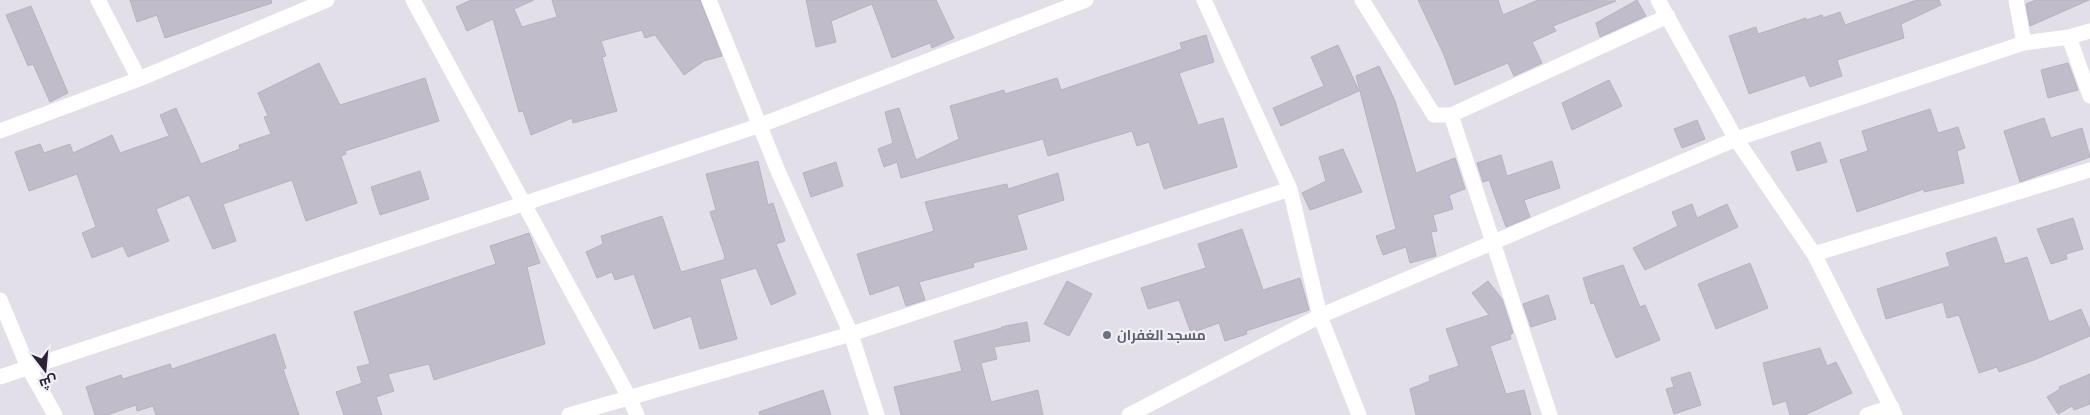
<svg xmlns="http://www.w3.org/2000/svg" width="2090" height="415" viewBox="0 0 2090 415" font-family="Cabin,Cairo,sans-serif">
  <rect width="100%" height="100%" fill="#e2dfe9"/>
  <path fill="#c0bcca" stroke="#b7b2c2" d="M130 0H271L272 3 165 38 157 15 137 22Z
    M471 0H534L514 9 522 27 557 17 552 0H700L722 56 704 61 684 75 655 35 645 38 642 30 601 41 606 56 602 57 617 111 573 123 572 118 531 135 523 111 519 112 493 19 467 31 456 7Z
    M806 0H936L954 38 932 48 930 43 892 58 872 4 831 21 836 42 816 47Z
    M1418 0H1498L1503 15 1538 0 1616 1 1553 26 1556 31 1532 42 1542 63 1514 76 1508 63 1455 85 1444 55Z
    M1637 0 1646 16 1600 37 1596 23Z
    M1917 0H1939L1941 5 1901 24 1904 38 1837 60 1842 76 1810 87 1805 75 1749 94 1729 36 1756 27 1758 34 1806 18 1807 20 1822 15 1823 18 1840 12 1845 25Z
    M2036 0H2089L2030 26 2026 4Z
    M31 6 68 93 50 102 33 64 28 66 6 15Z
    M1206 35 1214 62 1179 73 1198 125 1223 118 1237 167 1164 189 1149 142 1137 146 1132 131 1048 156 1043 139 901 178 897 162 884 167 878 149 893 143 885 112 899 108 916 160 959 139 950 106 1004 90 1005 94 1057 78 1061 90 1182 49 1180 43Z
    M1338 45 1359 91 1281 126 1273 108 1324 86 1311 57Z
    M319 63 340 105 425 78 439 121 345 151 346 154 341 156 357 203 306 221 292 180 223 204 236 241 213 249 189 195 156 209 169 241 128 257 123 246 92 258 82 233 96 227 77 174 29 191 15 152 40 144 44 153 70 144 73 153 112 135 120 153 169 136 160 115 176 108 201 164 240 149 239 145 271 134 264 117 268 116 258 93Z
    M2068 63 2078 90 2048 98 2041 70Z
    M1379 66 1395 101 1416 173 1455 158 1465 189 1449 195 1453 209 1433 215 1437 231 1431 232 1436 256 1410 263 1406 247 1383 255 1376 236 1396 229 1356 76Z
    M1609 80 1622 106 1572 130 1562 103Z
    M1930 109 1938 133 1958 127 1965 148 1957 151 1964 183 1924 192V189L1857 212 1840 160 1868 151 1862 131Z
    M2044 118 2051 138 2082 128 2090 157 2020 182 2004 131Z
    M1697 120 1705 139 1682 148 1674 129Z
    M1820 142 1827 162 1797 171 1791 152Z
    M1343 149 1362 192 1310 210 1302 193 1326 181 1319 157Z
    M1501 155 1507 176 1552 161 1560 188 1524 200 1530 217 1506 227 1489 180 1483 182 1477 163Z
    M758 161 768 205 773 203 785 241 776 244 796 294 771 305 756 268 720 279 737 339 700 349 691 316 654 329 634 274 615 280 612 272 597 278 586 252 603 244 601 236 662 216 681 272 723 260 725 257 710 212 716 210 706 174Z
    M836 162 843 186 811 197 803 173Z
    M420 171 429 199 380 215 371 187Z
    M1058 173 1064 200 1017 215 1027 249 973 263 974 267 919 282 925 300 906 306 899 285 870 295 857 254 934 231 925 202 1007 184 1008 189Z
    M1692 204 1697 218 1727 204 1738 227 1645 270 1633 248 1678 226 1672 212Z
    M2073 218 2083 249 2066 254 2067 259 2051 264 2037 229Z
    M1242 229 1263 290 1300 278 1309 310 1246 331 1247 334 1225 341 1219 323 1191 333 1179 300 1148 309 1141 288 1206 268 1198 244Z
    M529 233 540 263 527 267 545 344 434 380 429 364 388 374 394 391 376 397 382 415H344L336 392 362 383 357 367 370 364 354 312 496 264 490 246Z
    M1996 237 2005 264 2027 257 2049 322 2081 309 2090 330V336L2034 360 1999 372 1997 367 1979 373 1959 315 1947 318 1943 302 1886 319 1877 289 1950 266 1946 253Z
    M1750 263 1768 308 1716 329 1698 284Z
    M1623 265 1640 307 1645 305 1660 340 1616 358 1594 303 1591 304 1583 278Z
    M1067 281 1092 294 1069 336 1044 324Z
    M1488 281 1502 299 1513 333 1510 335 1511 339 1490 346 1506 394 1524 390 1531 415H1416L1410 389 1430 381 1429 376 1459 366 1446 329 1489 315 1472 293Z
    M1548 295 1556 319 1531 327 1523 304Z
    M1027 322 1030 341 994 347 997 359 981 363 991 402 1038 390 1043 415H901L894 387 962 371 954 341 1002 328 1001 327Z
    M275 334 286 368 283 369 299 415H156L153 406 137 411 136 405 107 415H95L86 387 121 375 123 379 170 364 172 369Z
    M1820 348 1827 366 1836 362 1852 393 1805 415H1790L1786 401 1773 405 1763 363Z
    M1690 372 1701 405 1674 414 1666 389 1674 387 1671 378Z
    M2090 374V404L2074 410 2072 406 2058 414 2047 397 2060 389 2059 387Z
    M823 390 831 415H760L759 412Z"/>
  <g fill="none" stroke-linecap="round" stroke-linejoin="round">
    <path stroke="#fff" stroke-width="15" d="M98 0 139 79
      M413 0 629 397 637 415
      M709 0 778 171 851 334 877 415
      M1204 0 1290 189 1320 316 1359 415
      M1362 0 1434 115H1451L1668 16
      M1658 0 1736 139 1814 254 1895 415
      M2016 0 2024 43
      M2069 37 2090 96
      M1451 115 1550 415
      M0 131 139 79 327 0
      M1814 254 2090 170
      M0 300 28 367 55 415
      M0 377 761 125 1086 0
      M569 415 851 334 1290 189
      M1129 415 1320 316 1736 139 2024 43 2069 37 2090 31
      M1867 415 1892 407"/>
  </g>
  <circle fill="#6b7280" stroke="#f1eff6" stroke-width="2" cx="1107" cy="335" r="5"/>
  <g text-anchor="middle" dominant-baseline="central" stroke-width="4.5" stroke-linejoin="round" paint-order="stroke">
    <g font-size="14" font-weight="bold" fill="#5b616d" stroke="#f1eff6" text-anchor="start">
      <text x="1117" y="335">مسجد الغفران</text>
    </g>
  </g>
  <g transform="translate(45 370) rotate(164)" stroke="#f1eff6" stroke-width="4" paint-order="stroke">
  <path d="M0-4L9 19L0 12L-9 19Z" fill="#2b2238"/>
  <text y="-8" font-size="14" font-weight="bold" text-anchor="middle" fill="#2b2238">ش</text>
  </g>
</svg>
